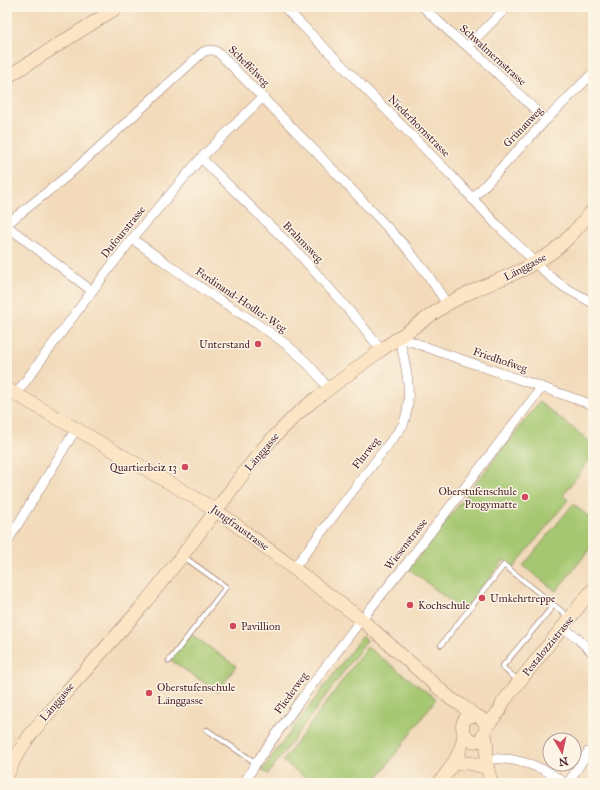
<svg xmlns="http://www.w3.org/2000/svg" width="600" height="790" viewBox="0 0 600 790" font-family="'IM FELL Great Primer',serif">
  <rect width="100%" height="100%" fill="#fcf5e5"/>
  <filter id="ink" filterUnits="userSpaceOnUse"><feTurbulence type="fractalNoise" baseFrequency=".025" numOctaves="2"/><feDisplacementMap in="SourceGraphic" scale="8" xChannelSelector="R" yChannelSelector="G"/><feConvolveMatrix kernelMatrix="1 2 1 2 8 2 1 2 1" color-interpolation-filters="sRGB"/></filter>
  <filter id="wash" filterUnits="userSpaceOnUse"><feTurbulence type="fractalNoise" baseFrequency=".012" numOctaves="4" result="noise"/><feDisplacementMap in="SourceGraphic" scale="16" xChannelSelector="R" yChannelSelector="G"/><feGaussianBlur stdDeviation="0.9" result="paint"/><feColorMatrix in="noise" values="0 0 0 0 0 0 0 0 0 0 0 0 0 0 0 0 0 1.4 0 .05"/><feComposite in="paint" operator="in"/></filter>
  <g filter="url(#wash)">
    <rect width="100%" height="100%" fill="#f2daba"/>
    <path fill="#a5c771" stroke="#78734e" d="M539 402 593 444V456L563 495 568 500 513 568 504 560 463 611 409 569Z
      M573 504 593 520V545L556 591 523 566Z
      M188 632 236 666 218 692 169 659Z
      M362 636 367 640 268 774 262 770Z
      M367 647 436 699 374 783H313L283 761Z"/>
  </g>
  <g filter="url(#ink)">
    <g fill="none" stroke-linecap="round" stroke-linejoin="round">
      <defs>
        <path id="lane" d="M441 645 504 565 569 617
          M169 661 226 587 184 557
          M519 681 502 667 554 605
          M207 730 256 763"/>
        <path id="street" d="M284 7 450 174 496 224 522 249 548 275 564 287 593 303
          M423 7 453 35 476 53 546 120
          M468 46 507 7
          M201 158 300 255 361 324 381 350
          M472 199 546 120 593 73
          M7 224 66 177 94 152 203 52C211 48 216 50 222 56L317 153 405 246 428 275 447 304
          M7 226 92 291
          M132 239C160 258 187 279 215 297 255 323 302 348 328 389
          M399 337 440 352 593 405
          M16 394 92 291 132 239 201 158 263 97
          M7 542 76 429
          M294 568 403 425C414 397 406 365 399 337
          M563 628 576 637 593 653
          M486 760C504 756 527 762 544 770 551 773 558 779 565 783
          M244 783 256 763 299 702 357 625 407 563 542 387
          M568 783 588 752"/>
        <path id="secondary" d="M7 77 118 7
          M7 389 204 503 228 519 361 619 451 699 461 705 474 715
          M474 715C483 717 489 725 484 734 473 757 448 719 474 715Z
          M486 727 500 710 503 702 593 589
          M485 733 487 750 486 760 491 783
          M454 764C468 762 475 763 488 769
          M7 776 16 756 31 734 68 690 140 609 182 556 246 470 265 446 297 414 314 400 381 350 447 304 466 294 524 269 551 253 563 243 574 232 593 210
          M439 783C451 768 462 753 464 734"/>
      </defs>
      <use href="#lane" stroke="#9e7c72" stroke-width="6"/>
      <use href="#street" stroke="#9e7c72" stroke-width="10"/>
      <use href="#secondary" stroke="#9e7c72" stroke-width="14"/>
      <use href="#lane" stroke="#fff" stroke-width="4.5"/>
      <use href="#street" stroke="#fff" stroke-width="9"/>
      <use href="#secondary" stroke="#fce5c4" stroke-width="13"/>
    </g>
  </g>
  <g fill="#d1495b" stroke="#fcf5e5" stroke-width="1.5">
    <circle cx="258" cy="344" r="4"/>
    <circle cx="185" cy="467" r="4"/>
    <circle cx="525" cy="497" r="4"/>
    <circle cx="482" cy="598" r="4"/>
    <circle cx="410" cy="605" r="4"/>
    <circle cx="233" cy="626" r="4"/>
    <circle cx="149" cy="693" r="4"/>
  </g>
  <g text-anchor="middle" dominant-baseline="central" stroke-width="3" stroke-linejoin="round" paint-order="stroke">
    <g font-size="11" fill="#4a1f2b" stroke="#fcf5e5">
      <text transform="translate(493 55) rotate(42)">Schwalmernstrasse</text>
      <text transform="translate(249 66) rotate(45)">Scheffelweg</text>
      <text transform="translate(419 126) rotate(45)">Niederhornstrasse</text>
      <text transform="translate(523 127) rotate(-46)">Grünauweg</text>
      <text transform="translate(123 232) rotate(-51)">Dufourstrasse</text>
      <text transform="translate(303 242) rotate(46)">Brahmsweg</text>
      <text transform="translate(525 267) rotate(-28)">Länggasse</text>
      <text transform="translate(241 300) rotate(34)">Ferdinand-Hodler-Weg</text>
      <text transform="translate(500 360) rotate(19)">Friedhofweg</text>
      <text transform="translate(262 452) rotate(-50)">Länggasse</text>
      <text transform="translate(366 453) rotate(-52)">Flurweg</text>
      <text transform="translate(240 528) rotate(36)">Jungfraustrasse</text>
      <text transform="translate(406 544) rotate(-52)">Wiesenstrasse</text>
      <text transform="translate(548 646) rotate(-51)">Pestalozzistrasse</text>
      <text transform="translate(291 693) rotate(-54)">Fliederweg</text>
      <text transform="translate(57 702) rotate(-50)">Länggasse</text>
    </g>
    <g font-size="11" fill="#4a1f2b" stroke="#fcf5e5" text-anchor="start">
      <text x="250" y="344" text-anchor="end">Unterstand</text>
      <text x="177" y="467" text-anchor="end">Quartierbeiz 13</text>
      <text x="517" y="491" text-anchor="end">Oberstufenschule<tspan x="517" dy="13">Progymatte</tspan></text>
      <text x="490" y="598">Umkehrtreppe</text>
      <text x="418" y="605">Kochschule</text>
      <text x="241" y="626">Pavillion</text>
      <text x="157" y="687">Oberstufenschule<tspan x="157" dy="13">Länggasse</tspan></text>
    </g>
  </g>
  <rect width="600" height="790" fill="none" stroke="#fcf5e5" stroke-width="24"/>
  <g transform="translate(562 752) rotate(171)"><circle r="19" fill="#fcf5e5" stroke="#b59f9b"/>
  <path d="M0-3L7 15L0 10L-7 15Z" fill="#d1495b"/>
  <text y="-6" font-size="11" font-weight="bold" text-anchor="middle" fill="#4a1f2b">N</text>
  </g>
</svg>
